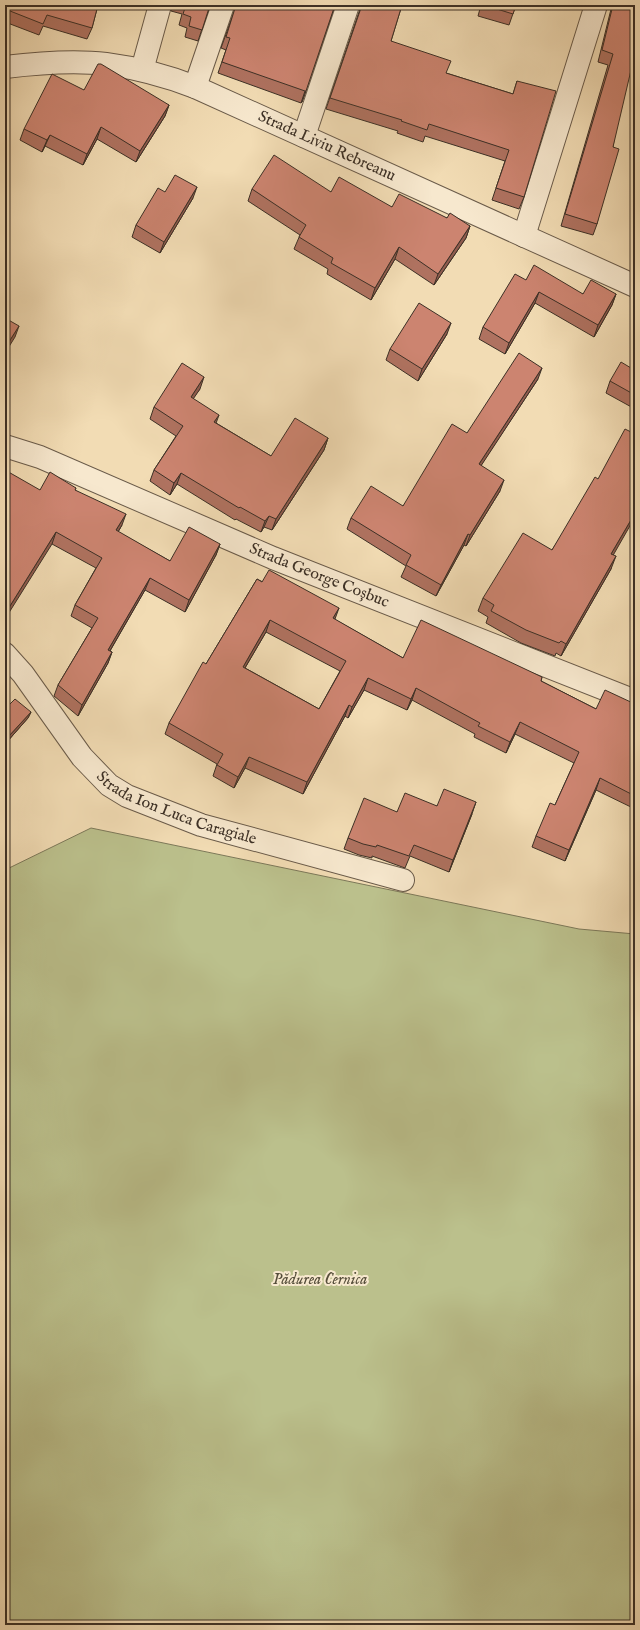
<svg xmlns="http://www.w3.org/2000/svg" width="640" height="1630" viewBox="0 0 640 1630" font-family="'IM FELL English',serif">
  <rect width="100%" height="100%" fill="#f2dcb4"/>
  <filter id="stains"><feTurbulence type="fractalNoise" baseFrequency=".005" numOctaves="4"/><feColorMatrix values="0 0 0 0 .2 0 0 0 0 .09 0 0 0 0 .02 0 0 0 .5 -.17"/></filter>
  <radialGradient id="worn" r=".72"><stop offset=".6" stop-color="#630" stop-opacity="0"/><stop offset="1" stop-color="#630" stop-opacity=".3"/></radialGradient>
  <path fill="#bbc08c" stroke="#7c7859" d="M91 828 579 929 635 934V1625H5V870Z"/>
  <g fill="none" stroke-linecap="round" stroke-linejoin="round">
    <defs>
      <g id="minor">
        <path id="s1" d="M5 67C38 63 73 60 106 64 137 68 167 76 195 87L635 286"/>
        <path d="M142 70 160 5"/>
        <path d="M195 87 223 5"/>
        <path d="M304 136 348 5"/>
        <path d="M524 236 596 5"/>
        <path id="s2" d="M5 446 40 457 273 558 635 701"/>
        <path id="s3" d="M5 654 23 674 82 757 109 785 127 796 201 825 403 880"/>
      </g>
    </defs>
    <use href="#minor" stroke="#6a5b4a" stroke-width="24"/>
    <use href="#minor" stroke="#f7e8ce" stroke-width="22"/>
  </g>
  <path fill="#af7260" stroke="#3c3026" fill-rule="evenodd" d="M5 5H98L92 28 87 39 43 26 39 35 5 22Z
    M172 5H210L198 41 185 37 187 28 179 25 182 14 171 11Z
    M235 5H335L302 102 301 103 218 73 226 50 221 48 235 9Z
    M360 5H402L391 41 446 73 513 94 517 81 524 197 519 209 492 200 505 161 425 136 423 142 397 133 398 131 326 109 360 9Z
    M481 5H516L509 25 478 16Z
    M612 5H635L613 147 597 224 593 235 561 226 608 65 598 62Z
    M84 90 169 105 165 116 136 162 97 139 83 165 45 146 42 152 20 140 24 129Z
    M252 189 331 192 392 207 447 218 470 226 466 238 434 285 395 259 371 300 327 274 328 269 294 249 300 235 248 201Z
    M165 192 193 198 160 253 132 237 136 225Z
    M526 280 583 294H616L612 305 594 337 535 303 505 354 479 339 483 327Z
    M447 334 418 381 386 360 390 349Z
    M635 360V409L606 393 610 381 631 368Z
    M538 379 481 465 500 491 466 546 464 545 436 596 401 577 406 566 347 529 351 518 403 506 467 433Z
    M200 389 193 398 216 423 271 456 328 438 324 450 272 530 264 527 261 532 236 519 235 520 177 484 170 495 150 481 154 470 176 436 150 419 154 407Z
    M598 479 613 555 611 569 561 656 556 653 555 656 521 643 486 623 488 617 478 611 483 598 552 550Z
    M76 488 75 490 122 525 118 532 170 561 220 544 216 555 185 612 145 590 110 651 112 652 108 663 78 716 54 696 58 685 92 628 71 616 75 605 96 568 52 544 40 490Z
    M257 579 334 619 403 658 542 677 541 681 596 709 635 704V809L596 790 565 861 532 847 536 836 555 805 574 763 515 734 506 753 474 737 475 734 412 700 407 710 364 690 348 718 345 716 303 794 245 768 234 788 213 776 217 764 165 734 169 723 206 664ZM266 632 340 671 319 709 245 668Z
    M5 709 31 712 28 718 6 743 5 742Z
    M437 806 472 814 449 872 410 856 405 868 372 856V858L359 855 344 849 348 838 397 812Z"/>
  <path fill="#8f5c4e" stroke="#3c3026" d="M305 91H306L302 102 301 103Z
    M169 105 165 116 136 162 140 151Z
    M101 127 97 139 83 165 87 154Z
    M50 135 45 146 42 152 47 140Z
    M197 187 193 198 160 253 164 242Z
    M470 226 466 238 434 285 438 274Z
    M399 247 395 259 371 300 375 288Z
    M539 292 535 303 505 354 509 343Z
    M616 294 612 305 594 337 598 325Z
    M451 323 447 334 418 381 422 369Z
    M19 326 15 337 5 353V348Z
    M542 368 538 379 475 475 479 464Z
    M204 377 200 389 187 408 191 397Z
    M219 415 215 426 214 422Z
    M328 438 324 450 272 530 276 519Z
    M181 473 177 484 170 495 174 483Z
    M504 480 500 491 466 546 470 535Z
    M635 513V517L607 566 611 554Z
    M126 514 122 525 112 542 116 530Z
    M269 516 264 527 261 532 265 521Z
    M56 532 52 544 5 619V614Z
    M468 534 464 545 436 596 441 585Z
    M220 544 216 555 185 612 189 600Z
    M616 556 611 569 561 656 566 644Z
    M150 578 145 590 104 661 108 650Z
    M339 608 335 619 333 618Z
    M270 620 266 632 239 678 243 667Z
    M112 652 108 663 78 716 82 705Z
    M368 678 364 690 348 718 352 707Z
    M416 688 412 700 407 710 411 699Z
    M349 705 345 716 303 794 307 782Z
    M31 712 28 718 6 743 8 737Z
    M520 722 515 734 506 753 510 742Z
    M249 757 245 768 234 788 238 777Z
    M600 778 596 790 565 861 569 850Z
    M476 802 472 814 449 872 453 860Z"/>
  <path fill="#cc8470" stroke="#3c3026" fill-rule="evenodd" d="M5 5H98L92 28 47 15 43 24 5 9Z
    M186 5H210L202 30 189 26 191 17 183 14Z
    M236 5H335L306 91H305L222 62 230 38 226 37Z
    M362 5H402L391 41 451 61 446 73 513 94 517 81 556 91 524 197 496 188 509 150 429 124 427 130 401 121 402 120 330 98Z
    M484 5H516L513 14Z
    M613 5H635V53L613 147 619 149 597 224 565 214 613 54 602 50Z
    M98 64H101L169 105 140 151 101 127 87 154 50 135 47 140 24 129 52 74 84 90Z
    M274 155 331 192 339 177 392 207 399 194 447 218 450 213 470 226 438 274 399 247 375 288 331 263 333 258 299 237 306 225 252 189Z
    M175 175 197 187 164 242 136 225 158 188 165 192Z
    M534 265 583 294 591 280 616 294 598 325 539 292 509 343 483 327 515 274 526 280Z
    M419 303 451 323 422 369 390 349Z
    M5 318 19 326 5 348Z
    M519 353 542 368 479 464 504 480 470 535 468 534 441 585 406 565 411 555 351 518 371 486 403 506 452 424 467 433Z
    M635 360V395L610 381 621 362 631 368Z
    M182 363 204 377 191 397 219 415 214 422 271 456 295 418 328 438 276 519 269 516 265 521 240 507 239 508 181 473 174 483 154 470 183 426 154 407Z
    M625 429 635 434V513L611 554 616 556 566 644 561 641 559 643 526 630 491 611 494 605 483 598 523 533 552 550 595 477 598 479Z
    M5 470 40 490 50 472 76 488 75 490 126 514 116 530 170 561 189 527 220 544 189 600 150 578 108 650 112 652 82 705 58 685 98 618 75 605 102 558 56 532 5 614Z
    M269 570 339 608 333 618 403 658 421 620 542 677 541 681 596 709 605 690 635 704V796L600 778 569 850 536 836 550 803 555 805 579 752 520 722 510 742 478 726 480 723 416 688 411 699 368 678 352 707 349 705 307 782 249 757 238 777 217 765 223 754 169 723 203 662 206 664 257 579 262 582ZM270 620 346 661 319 709 243 667Z
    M15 699 31 712 8 737 5 734V709Z
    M444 789 476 802 453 860 414 845 409 856 377 845 376 847 363 844 348 838 364 798 397 812 405 793 437 806Z"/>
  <g text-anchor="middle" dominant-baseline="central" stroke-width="4" stroke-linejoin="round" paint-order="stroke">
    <g font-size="16" fill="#3c3026" stroke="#f7e8ce">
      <text stroke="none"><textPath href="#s1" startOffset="338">Strada Liviu Rebreanu</textPath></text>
      <text stroke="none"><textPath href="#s2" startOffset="340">Strada George Coșbuc</textPath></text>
      <text stroke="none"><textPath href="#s3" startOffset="239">Strada Ion Luca Caragiale</textPath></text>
    </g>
    <g font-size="16" font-style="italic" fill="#554d3a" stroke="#f7e8ce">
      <text x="320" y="1280">Pădurea Cernica</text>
    </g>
  </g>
  <rect width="640" height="1630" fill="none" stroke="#f2dcb4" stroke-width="20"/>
  <rect x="6" y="6" width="628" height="1618" fill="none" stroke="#3c3026" stroke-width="2"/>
  <rect x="10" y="10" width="620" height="1610" fill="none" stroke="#3c3026"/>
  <rect width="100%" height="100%" filter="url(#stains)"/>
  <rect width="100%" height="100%" fill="url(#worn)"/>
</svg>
